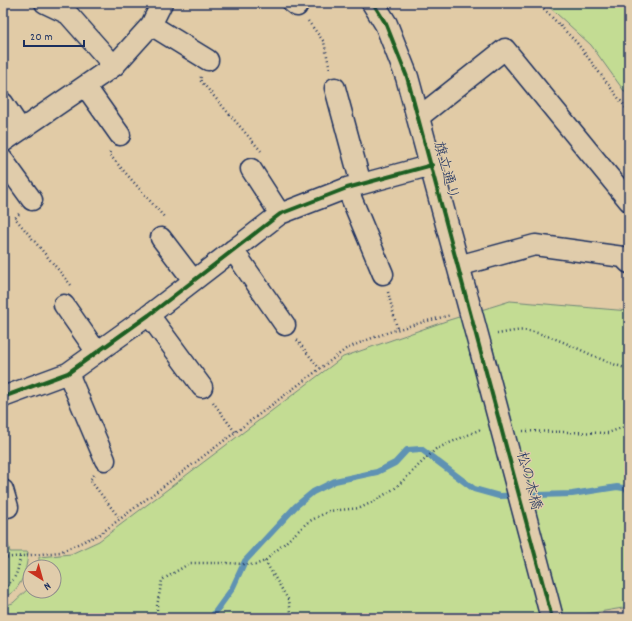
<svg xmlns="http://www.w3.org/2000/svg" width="632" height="621" viewBox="0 0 632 621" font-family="Dekko,'Klee One',sans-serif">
  <rect width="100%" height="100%" fill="#e1cba6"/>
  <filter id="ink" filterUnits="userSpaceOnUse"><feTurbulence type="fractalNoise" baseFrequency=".025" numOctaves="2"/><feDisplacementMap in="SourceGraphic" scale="8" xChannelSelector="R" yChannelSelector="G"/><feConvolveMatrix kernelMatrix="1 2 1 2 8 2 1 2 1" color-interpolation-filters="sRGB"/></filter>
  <g filter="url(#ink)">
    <path fill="#c3dc93" stroke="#6f8678" d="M545 3H629V98L591 45Z
      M510 301 629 311V607L587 614 577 618H3V606L13 603 30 587V591H54V567H39V557L71 554 99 541 343 357 446 321Z
      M3 524 10 552H28C27 568 22 592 3 597Z"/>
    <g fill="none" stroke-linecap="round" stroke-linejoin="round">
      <path stroke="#5e92b3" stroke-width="6" d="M211 618 232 589 245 561 296 506 313 492 335 481 377 472 395 463 407 450 421 449 474 489 499 496 572 494 617 487 629 489"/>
      <defs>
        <path id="street" d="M45 3 68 14 114 66
          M293 3 297 6
          M151 25 208 60
          M86 87 120 135
          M335 88 361 184
          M3 103 21 130
          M419 117 505 49 629 201
          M3 142 114 66 151 25 162 3
          M3 160 32 200
          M251 169 280 214
          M347 188 383 274
          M161 238 193 280
          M233 250 285 325
          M458 266 535 245 623 257 629 263
          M64 305 96 351
          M149 315 202 387
          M68 373 105 460
          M3 397 68 373 149 315 280 214 347 188 432 165
          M3 490 8 507"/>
        <path id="secondary" d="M373 3 386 24 407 77 481 350"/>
      </defs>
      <use href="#street" stroke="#1b2f5e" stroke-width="23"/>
      <use href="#secondary" stroke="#1b2f5e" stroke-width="25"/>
      <path stroke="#1b2f5e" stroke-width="2.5" stroke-dasharray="1 3" stroke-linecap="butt" d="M538 3 577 43 629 112
        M308 21 324 42 330 70
        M201 77 200 80 261 151
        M110 152 109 154 165 218
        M19 214 15 218 71 285
        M388 292 397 328
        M497 334C506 333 519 329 528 331 563 337 594 360 629 369
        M297 340 319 368
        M213 402 235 432
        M523 431 608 433 629 425
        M94 475 90 480 120 519
        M3 558 60 552 100 534 346 349C380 333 415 324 451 315
        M265 561 289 601 292 618
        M3 588C16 581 19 569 20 555
        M157 618V606L162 580 190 563H229L255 565 265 561 308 522 329 511 360 508 373 502 395 488 436 449 481 429"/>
      <use href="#street" stroke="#e0ccab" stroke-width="20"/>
      <use href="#secondary" stroke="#e0ccab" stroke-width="22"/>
      <defs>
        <path id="secondary-bridge" d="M481 350 552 618"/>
      </defs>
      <use href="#secondary-bridge" stroke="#1b2f5e" stroke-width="25" stroke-linecap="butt"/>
      <use href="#secondary-bridge" stroke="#e0ccab" stroke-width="22"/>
      <defs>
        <path id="cycleway" d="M373 3 386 24 407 77 552 618
          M3 397 68 373 149 315 280 214 347 188 432 165"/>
      </defs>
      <use href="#cycleway" stroke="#e0ccab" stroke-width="6"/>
      <use href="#cycleway" stroke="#1b5e20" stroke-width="4"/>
    </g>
  </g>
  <g text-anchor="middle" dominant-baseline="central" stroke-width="3" stroke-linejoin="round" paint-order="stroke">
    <g font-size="15" fill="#1b2f5e" stroke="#e0ccab">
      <text transform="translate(445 171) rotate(75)">旗立通り</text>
      <text transform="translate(528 481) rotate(75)">松の木橋</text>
    </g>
  </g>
  <rect width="632" height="621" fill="none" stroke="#e0ccab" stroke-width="16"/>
  <rect x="8" y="8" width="616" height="605" fill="none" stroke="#1b2f5e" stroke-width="1.5" filter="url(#ink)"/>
  <g transform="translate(42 579) rotate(143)"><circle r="19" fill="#e0ccab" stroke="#918d8c"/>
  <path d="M0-3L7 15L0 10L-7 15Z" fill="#c8321e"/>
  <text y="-6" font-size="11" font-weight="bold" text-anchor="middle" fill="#1b2f5e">N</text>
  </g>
  <path d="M24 40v6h60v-6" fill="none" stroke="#1b2f5e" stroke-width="2"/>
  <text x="30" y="40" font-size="12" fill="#1b2f5e" stroke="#e0ccab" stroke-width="3" paint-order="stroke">20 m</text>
</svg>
